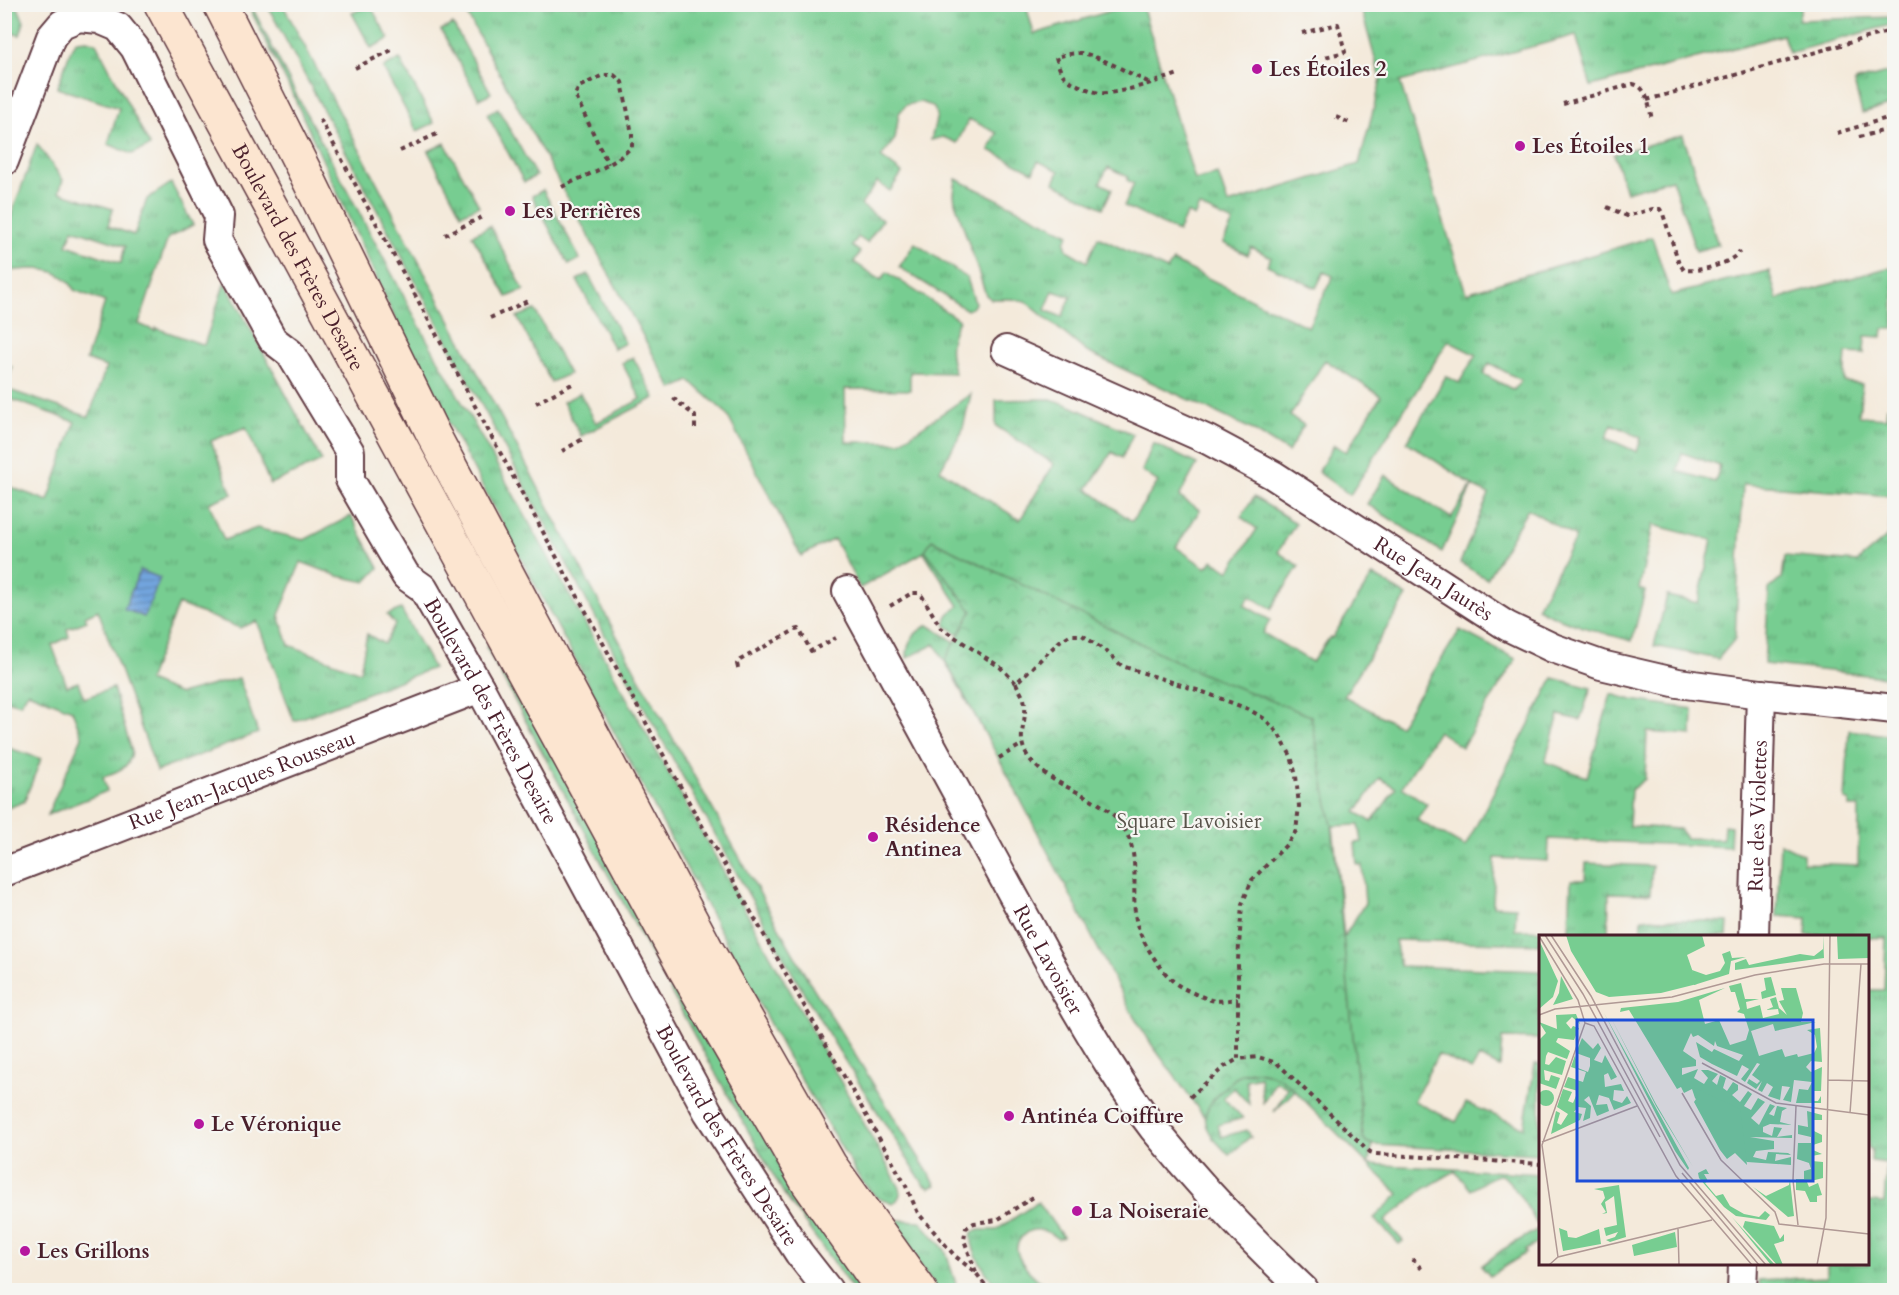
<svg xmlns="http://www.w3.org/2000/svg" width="1899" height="1295" viewBox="0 0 1899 1295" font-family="Cardo,serif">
  <defs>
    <pattern id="grass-tufts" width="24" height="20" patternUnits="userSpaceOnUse" patternTransform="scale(1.5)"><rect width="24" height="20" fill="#77cd91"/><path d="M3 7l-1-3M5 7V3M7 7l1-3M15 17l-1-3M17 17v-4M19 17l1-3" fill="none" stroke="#64a677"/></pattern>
    <pattern id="park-crowns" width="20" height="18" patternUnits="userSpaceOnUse" patternTransform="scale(1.5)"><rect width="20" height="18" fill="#77cd91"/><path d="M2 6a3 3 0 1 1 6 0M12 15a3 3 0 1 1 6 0" fill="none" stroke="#64a677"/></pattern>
    <pattern id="water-rules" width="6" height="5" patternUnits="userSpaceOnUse" patternTransform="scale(1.5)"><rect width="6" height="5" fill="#72a5de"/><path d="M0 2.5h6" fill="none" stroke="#6086b4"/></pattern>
  </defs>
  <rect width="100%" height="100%" fill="#f6f6f2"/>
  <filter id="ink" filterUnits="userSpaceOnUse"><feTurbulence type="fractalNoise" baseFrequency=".0167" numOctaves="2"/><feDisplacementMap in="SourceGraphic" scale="12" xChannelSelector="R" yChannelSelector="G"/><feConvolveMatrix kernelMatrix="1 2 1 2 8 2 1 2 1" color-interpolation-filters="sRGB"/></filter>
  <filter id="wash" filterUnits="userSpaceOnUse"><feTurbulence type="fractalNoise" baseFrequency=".008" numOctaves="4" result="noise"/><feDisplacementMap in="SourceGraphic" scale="24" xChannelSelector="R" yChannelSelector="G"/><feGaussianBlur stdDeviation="1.35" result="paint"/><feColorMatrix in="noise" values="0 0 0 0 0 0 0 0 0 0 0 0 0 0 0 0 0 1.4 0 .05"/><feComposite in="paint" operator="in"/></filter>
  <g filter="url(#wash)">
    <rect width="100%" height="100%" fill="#f4eadb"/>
    <path fill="url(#grass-tufts)" stroke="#60765e" stroke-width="1.5" fill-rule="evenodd" d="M1802 4 1798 20 1894 17V24L1789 53 1783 35 1591 86 1576 35 1400 82 1466 293 1652 237 1671 295 1728 280 1769 271 1777 299 1894 266V329H1883L1882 337 1865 336 1864 354 1846 353 1844 382 1862 384 1859 416 1886 418 1887 407H1894V678L1764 664 1769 589 1782 578 1785 556 1857 562 1889 535 1892 496 1743 484 1735 639 1718 659 1654 646 1667 596 1698 603 1712 540 1653 525 1639 589 1645 591 1632 641C1599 632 1567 624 1537 608L1576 537 1528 509 1487 579 1460 563 1489 494 1472 486 1442 552 1367 504 1385 475 1451 518 1472 485 1407 442 1446 376 1459 383 1476 355 1448 341 1350 495 1318 472 1334 445 1346 452 1381 396 1325 360 1290 416 1304 425 1288 452 1251 429 1087 352 1025 301 1011 299H991L986 295 955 202 954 194 956 179 1069 234 1065 242 1067 250 1087 262 1098 237 1167 270 1173 261 1308 327 1333 276 1324 272 1316 288 1267 265 1271 257 1251 247 1248 255 1223 243 1233 222 1199 206 1194 217 1187 213 1178 232 1124 206 1134 184 1127 180 1128 177 1108 167 1100 183 1112 189 1103 208 1054 183 1059 171 1038 161 1033 172 989 150 997 133 969 119 957 143 943 137 931 140 937 115 933 106 920 102 906 105 899 113 895 139 881 157 902 173 890 191 877 182 861 205 882 220 867 243 858 237 852 246 860 252 854 262 881 280 887 272 959 320C949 339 948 353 955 373L910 372V390L845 389 846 442H900L971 394 962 432 940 470 1020 520 1054 464 996 426V400L1051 399 1068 405 1133 434 1122 458 1112 452 1087 489 1132 521 1158 482 1142 471 1153 443 1197 464 1179 497 1200 510 1176 547 1206 568 1213 560 1229 571 1257 529 1241 517 1254 497 1296 523 1278 552 1299 566 1271 609 1250 596 1244 605 1270 620 1263 633 1312 662 1330 637 1332 638 1373 575 1407 596 1344 696 1399 726 1460 630 1516 659 1462 747 1438 731 1402 787 1427 804 1417 820 1465 847 1553 678 1591 688 1580 720 1559 715 1545 762 1587 777 1611 694 1632 700 1693 709 1692 735 1647 732 1645 779 1631 790 1629 826 1679 829 1686 838 1723 839 1724 825 1731 826 1730 847 1549 839 1548 861 1495 858 1493 906 1516 907 1515 930 1569 931 1571 880H1585L1586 863 1652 866 1650 894 1609 893 1608 936H1540V944L1395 940 1400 966 1540 971V1039L1502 1038 1500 1067 1479 1057 1472 1070 1438 1054 1414 1101 1456 1122 1466 1103 1524 1128 1535 1064H1540V1154L1373 1145 1366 1142 1363 1137 1359 1101 1002 662 946 626C943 614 952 611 959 606L924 552 860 588 834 539 801 556 726 413 690 381 672 389 462 5H1026L1034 34 1130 5H1142L1195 180 1218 174 1228 204 1359 164 1381 80 1360 5ZM1053 291 1071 297 1062 317 1045 310ZM1489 363 1521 380 1514 390 1483 374ZM1612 424 1641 438 1637 452 1606 438ZM1682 453 1720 466 1715 482 1677 471ZM1380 778 1396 788 1372 822 1356 812ZM1359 825 1362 842 1355 843 1357 865H1362L1365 903 1344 937 1333 826Z
      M4 5H17L24 22 20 35 6 32 5 30Z
      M248 5H251L296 94 425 336 900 1188C901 1195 899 1199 893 1204L876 1197 860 1179 787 1056 406 343 293 95Z
      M267 5H283L637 674 806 976 936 1185 930 1188 924 1185 840 1053 797 981 636 693Z
      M370 5 389 39 371 48 352 13Z
      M453 24 491 93 479 99 441 30Z
      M87 40 96 43 150 146 132 154 108 144 119 108 57 88 71 49 76 41Z
      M400 59 434 123 417 131 383 68Z
      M1894 71V104L1862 113 1854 82Z
      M498 108 536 176 524 182 487 114Z
      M1683 135 1718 245 1696 251 1672 179 1626 192 1614 154Z
      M445 143 479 206 461 214 428 151Z
      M37 144 63 180 59 192 113 209 108 226 134 235 147 199 171 183 193 225 168 238 139 324 155 331 156 328 204 345 225 282 322 461 270 484 246 427 211 441 232 494 209 503 224 540 257 528 304 540 351 516 379 568 366 582 338 576 301 562 279 615 289 645 360 672 367 634 384 644 395 624 387 615 401 609 433 668 294 721 257 621 240 628 178 604 148 681 180 694 239 678 258 733 157 771 98 610 85 616 87 621 67 629 69 637 52 645 67 686 78 682 84 698 113 688 132 752C128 770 119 770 103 777L107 791 47 815 82 737 72 710 28 692 20 704 5 700V485L48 501 75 422 5 397V363L12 367 6 389 89 417 106 367 86 360 105 302 74 290C62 264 27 268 5 272L4 235ZM73 229 125 246 121 263 67 245Z
      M543 190 580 259 569 265 532 196Z
      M490 226 524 290 507 297 472 235Z
      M915 243 967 278 975 303 973 307 967 310 899 267Z
      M588 274 625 343 614 349 577 280Z
      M535 310 569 374 551 382 517 317Z
      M633 357 655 398 581 436 563 402 580 393 596 423 641 399 622 363Z
      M928 625 955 642 992 746 935 644 907 658C907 641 913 633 928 625Z
      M492 644 866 1290H853L784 1194 695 1037 486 647Z
      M1849 730 1894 736V1090L1892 1091 1890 1140 1894 1141V1290H1760L1759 1280 1827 1277V1266L1830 1264H1868V1202L1884 1203 1887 1163 1871 1161 1872 1149 1868 1148V990H1884L1886 938 1806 935 1807 918 1777 916 1780 843 1803 854V863L1858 865 1859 807H1849V801L1845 800Z
      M6 747 41 759 24 802 5 809 4 752Z
      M1642 918 1728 922 1727 936H1640Z
      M1256 1071C1273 1073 1283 1078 1295 1090L1274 1112 1288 1088 1276 1081 1263 1103 1260 1077 1246 1080 1249 1104 1234 1088 1223 1098 1243 1118 1218 1125 1221 1137 1247 1130 1251 1136 1229 1155 1213 1138 1207 1127 1205 1118 1206 1110 1214 1097 1240 1074Z
      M1368 1164 1540 1174V1222L1537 1224C1531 1214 1510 1176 1500 1175 1494 1174 1477 1186 1471 1190L1455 1171 1424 1189 1385 1221 1403 1241 1399 1244 1374 1218 1399 1194Z
      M1038 1202 1063 1237 1058 1239C1047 1230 1031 1224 1021 1238 1018 1242 1016 1246 1017 1251 1020 1267 1039 1280 1050 1290H999C989 1277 968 1250 972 1233L979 1230H996Z
      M897 1220 920 1221 945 1250 958 1290H938L910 1253 891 1224Z
      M1540 1228V1242L1525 1250 1526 1253 1490 1276 1481 1266 1502 1250Z"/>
    <path fill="url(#park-crowns)" stroke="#60765e" stroke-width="1.5" d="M932 540 1200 673 1311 716 1332 825 1363 1137 1366 1142 1373 1145 1368 1164 1287 1083C1274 1074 1255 1066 1239 1075 1234 1078 1229 1084 1225 1088 1215 1096 1207 1105 1205 1118L1152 1045 1130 1010 1004 768 945 660 972 611 925 550Z"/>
    <path fill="url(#water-rules)" stroke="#5e6284" stroke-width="1.5" d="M140 570 160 578 144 617 124 609Z"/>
  </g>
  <g filter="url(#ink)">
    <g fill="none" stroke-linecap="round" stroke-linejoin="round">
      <defs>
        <g id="street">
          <path id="s1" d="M4 161 51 37 62 24 79 17 99 19 118 27 135 48 219 216 217 240 273 340 290 353 350 452V480L406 576 423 588 480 688 708 1112 799 1253 828 1290"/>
          <path id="s2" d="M1006 350 1208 440 1273 475 1507 626 1553 648 1601 665 1678 683 1761 694 1894 709"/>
          <path id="s3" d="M847 591 1067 994C1094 1040 1121 1086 1154 1129 1200 1186 1251 1240 1304 1290"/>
          <path id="s4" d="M4 872 480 688"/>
          <path id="s5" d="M1754 936 1761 694"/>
          <path d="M1742 1290 1743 1264"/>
        </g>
        <g id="secondary">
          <path id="s6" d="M161 4 683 966 808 1183 883 1290"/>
          <path d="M220 4 305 172 433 434 707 950 830 1165 920 1290"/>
        </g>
      </defs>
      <use href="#street" stroke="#643d45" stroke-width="32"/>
      <use href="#secondary" stroke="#643d45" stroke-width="36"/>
      <path stroke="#643d45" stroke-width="4" stroke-dasharray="4.5 4.5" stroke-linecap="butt" d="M1302 33 1338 24 1345 52 1325 57
        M355 68 394 49
        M1148 82C1130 74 1100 56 1081 53 1072 53 1064 55 1056 57 1058 64 1060 73 1066 78 1071 83 1093 92 1100 93 1116 95 1162 80 1178 74
        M1647 100 1894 30
        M1563 104 1633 84C1648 87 1649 107 1652 120
        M1336 117 1352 124
        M320 119 691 806 905 1184 918 1213 955 1256 976 1273 989 1290
        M1837 133 1894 116
        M1859 137 1894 128
        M400 151 439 133
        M562 187C585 175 615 166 632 146V134L622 82 614 75H603L579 87 575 95 608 164
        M1607 207 1627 216 1653 209H1660L1663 214 1679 263 1684 270C1700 272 1731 264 1740 251
        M445 235 484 216
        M490 318 530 300
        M673 398 695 416V431
        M536 403 574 383
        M562 451 583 439
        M890 606 912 593H918L922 596 941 628 1000 667 1016 683 1060 641 1070 635H1082L1107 652 1122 666 1206 693 1248 709 1265 719 1278 733 1291 756 1296 776 1299 806 1296 831 1286 845 1252 880 1242 904 1238 960V1059L1258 1057 1277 1063 1370 1152 1376 1154 1540 1164
        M738 668 737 664 740 660 795 630 799 629 811 651 836 638
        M1016 683C1018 688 1022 694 1024 699 1030 724 1010 739 1034 764 1061 793 1110 796 1127 834 1140 861 1131 892 1136 920 1139 938 1160 970 1174 982 1180 988 1202 997 1211 1000 1219 1002 1230 1000 1238 999
        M999 758 1021 745
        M1190 1097 1224 1067 1238 1059
        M1412 1259 1422 1269
        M976 1272 964 1240 966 1228 974 1223 997 1220 1035 1196"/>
      <use href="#street" stroke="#fff" stroke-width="28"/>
      <use href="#secondary" stroke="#fce5d0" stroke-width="33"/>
    </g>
  </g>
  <g fill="#b5179e" stroke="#f6f6f2" stroke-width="2">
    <circle cx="1257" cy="69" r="6"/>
    <circle cx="1520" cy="146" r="6"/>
    <circle cx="510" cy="211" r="6"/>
    <circle cx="873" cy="837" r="6"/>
    <circle cx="1009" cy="1116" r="6"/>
    <circle cx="199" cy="1124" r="6"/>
    <circle cx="1077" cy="1211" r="6"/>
    <circle cx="25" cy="1251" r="6"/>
  </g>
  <g text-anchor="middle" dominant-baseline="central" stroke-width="4.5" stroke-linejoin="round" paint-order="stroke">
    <g font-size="21" font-weight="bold" fill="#4a1f2b" stroke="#f6f6f2" text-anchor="start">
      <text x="1269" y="69">Les Étoiles 2</text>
      <text x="1532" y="146">Les Étoiles 1</text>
      <text x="522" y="211">Les Perrières</text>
      <text x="885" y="825">Résidence<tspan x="885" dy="24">Antinea</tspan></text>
      <text x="1021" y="1116">Antinéa Coiffure</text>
      <text x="211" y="1124">Le Véronique</text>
      <text x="1089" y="1211">La Noiseraie</text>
      <text x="37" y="1251">Les Grillons</text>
    </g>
    <g font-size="21" fill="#4a1f2b" stroke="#f6f6f2">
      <text stroke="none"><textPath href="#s6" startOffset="288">Boulevard des Frères Desaire</textPath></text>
      <text stroke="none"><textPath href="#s2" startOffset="486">Rue Jean Jaurès</textPath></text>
      <text stroke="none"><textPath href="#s1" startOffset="1000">Boulevard des Frères Desaire</textPath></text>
      <text stroke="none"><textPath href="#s4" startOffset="255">Rue Jean-Jacques Rousseau</textPath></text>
      <text stroke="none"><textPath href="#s5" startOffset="120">Rue des Violettes</textPath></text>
      <text stroke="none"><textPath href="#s3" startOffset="420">Rue Lavoisier</textPath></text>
      <text stroke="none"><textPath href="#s1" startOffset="1486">Boulevard des Frères Desaire</textPath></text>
    </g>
    <g font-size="21" fill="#58534a" stroke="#f6f6f2">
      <text x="1189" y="821">Square Lavoisier</text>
    </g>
  </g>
  <g transform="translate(1539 935)">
    <rect width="330" height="330" fill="#f4eadb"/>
    <path d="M284 0 285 23 196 35V28L207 24 210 30 261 19 275 21 284 14ZM191 16 193 23 207 22 192 26 190 39 155 50 153 35 167 40 181 36 186 28 183 19ZM22 41 34 64 14 70 20 58ZM232 42 237 60 223 64 222 57 227 55 225 43ZM202 48 206 64H220L207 67 208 74 221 70 224 83 240 79 239 74 227 75 234 72 231 64 237 62 240 73 248 80 240 66 245 65 242 53H257L264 78 262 87H277L236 96 234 89 212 96 220 121 243 114 246 122 258 119 259 122 275 118 278 112 276 100 268 95 281 93 283 127 272 126 267 132 272 137 283 132 282 156H274V166H279L282 161V168H257L260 154 269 155 273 147 255 145 252 167 244 165 251 152 243 151 241 165 229 161 234 152 228 148 223 157 219 155 223 146 217 154 208 148 210 144 218 149 221 146 213 140 221 129 218 128 206 147 202 144 210 134 203 130 198 141 173 129 161 122 157 107 173 117 175 114 200 126 204 120 178 111 176 106 175 111 159 100 154 102 152 98 144 116 157 125V131L143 133V140L159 134 155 143 165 149 169 143 162 135H169L179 139 173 146 178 150 181 140 187 143 184 153 188 156 194 147 199 150V155L193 160 201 167 209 156 213 159 205 171 212 175 219 163 226 167 212 183 220 190 231 169 236 171 230 179 235 181 238 171 248 173 243 176 241 187 253 190 231 189 224 192V197L233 201 235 192 243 193 238 202 253 200V203L211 202 235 206V214L217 216 214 222 227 225 229 217 249 218 252 220 237 219 236 226 252 222V230L208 227 156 163 153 154 145 158 142 152 138 154 90 75 81 77 82 73 139 67 186 53 160 65 166 89 180 85 191 110 207 105 210 95 205 79 198 77 201 74 196 57H192L190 51ZM65 78 150 233 149 235 136 216ZM37 79 41 89 33 82 27 88 32 94 34 91 40 93 35 105 19 103 17 107 31 116 28 124 9 117 7 121 6 129 10 130 17 122 27 126 23 140 5 135 6 145 10 146 12 140 21 143 17 154 0 148V105L7 98 0 87 18 94 17 80ZM71 81 117 169 154 232 117 171ZM43 103 54 114 59 108 62 113 55 125 63 128 66 120 78 142 72 145 69 138 65 140 66 152 82 149 85 156 75 155 74 165 83 168 88 161 92 168 75 175 70 163 60 160 57 170 68 169 70 176 58 181 50 161 45 165 52 171 51 183 44 186 47 173 39 172 35 177 43 179 41 185 12 199 17 176 21 178 18 188 22 190 29 179 18 172 24 154 33 157 29 166 34 168 39 156 25 152 29 142 44 147 47 137 32 132 36 120 39 133 49 137 51 131V123L37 118ZM-1 163a8 8 0 1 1 16 0a8 8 0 1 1-16 0ZM268 176 283 180V185H275V196L283 200V207L274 210V215L283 219 273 221V226L284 227V243L268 247 270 252 279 248 283 260 278 261V267H271L266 256 257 255V244H265V236L272 234 270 228 258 224 259 208H272V202L259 199V190L269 192ZM167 234 170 239H165L169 246 166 248 177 261 184 259 191 271 205 279 220 282 226 276 231 280 227 285 197 281 185 272 160 243 159 238ZM251 245 255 281 249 282 214 252 227 261 250 250ZM80 250 87 302 71 307 67 305 76 302 79 297 67 301 65 293 78 290 75 261 66 267 68 278 63 279 67 277 62 269 66 263 64 256 55 254ZM193 282 236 330H232ZM206 286 235 291 241 304 245 299V306L235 309 244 330H238L204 292ZM20 293 28 296 29 302 37 303 60 294 62 309 24 316Z" fill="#77cd91"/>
    <path d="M298 0H330V23L299 24ZM1 7 19 46 14 62 0 74ZM154 152 201 174 208 230 196 218 188 224 181 215 155 167 159 161ZM136 297 138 312 95 321 93 310Z" fill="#77cd91"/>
    <path d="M27 0H163L166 11 148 20 158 49 122 58 70 62 57 57 32 16Z" fill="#77cd91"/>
    <path fill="none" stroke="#b09995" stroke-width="1.5" d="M6 0 44 59 121 202M12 0 52 61 141 230 227 330M0 1 39 65 46 88 3 210 19 322M0 80 16 74 133 62 216 40 285 29H330M46 88 55 91 137 241 213 330M163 128 237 168 330 180M289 145 330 146M143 158 182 225 236 277 240 289 330 299M257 171 254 245 259 290M311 178 322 29M3 207 98 171M143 238 220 330M139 293 140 330M10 330 19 322 173 285M278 330 287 283 291 0"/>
    <path fill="#1d4ed8" fill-opacity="0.15" stroke="#1d4ed8" stroke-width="3" d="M38 85H274V246H38Z"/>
    <rect width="330" height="330" fill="none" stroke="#4a1f2b" stroke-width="3"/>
  </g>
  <rect width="1899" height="1295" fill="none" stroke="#f6f6f2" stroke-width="24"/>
</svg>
